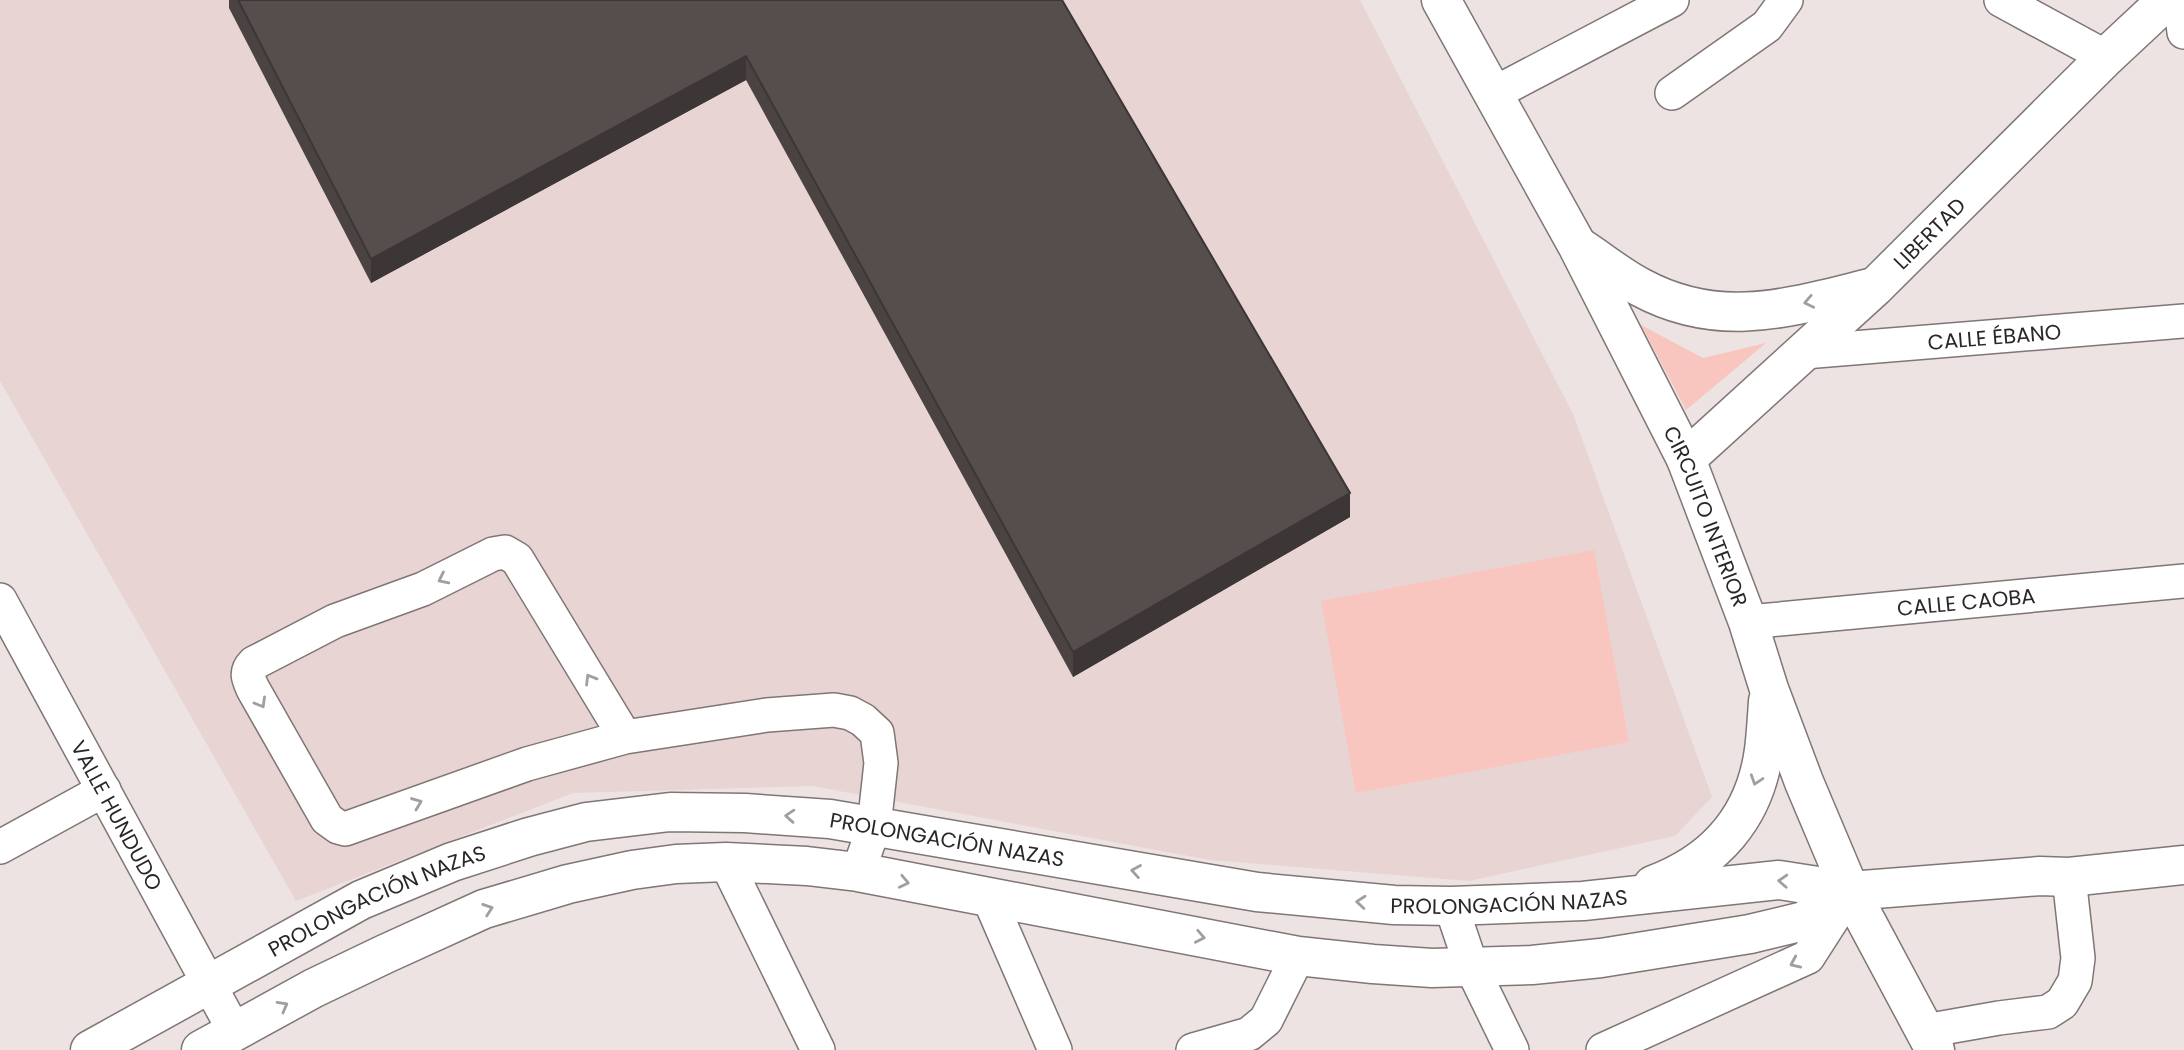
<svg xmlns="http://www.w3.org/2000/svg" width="2184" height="1050" viewBox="0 0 2184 1050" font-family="Poppins,sans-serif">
  <rect width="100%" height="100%" fill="#ede3e2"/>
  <path fill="#e8d5d3" d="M0 0H1360L1573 414 1712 797 1675 836 1469 881 1210 860 812 786 573 793 296 901 0 381Z"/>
  <path fill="#f8c6bf" d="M1641 325 1703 358 1766 343 1686 410Z
    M1594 550 1629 742 1356 793 1321 601Z"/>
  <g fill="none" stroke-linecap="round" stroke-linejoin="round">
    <defs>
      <g id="minor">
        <path d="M2001 0 2106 57"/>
        <path d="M2180 0 2184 32"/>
        <path d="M1672 93 1767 26 1786 0"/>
        <path d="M1493 94 1672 0"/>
        <path id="s1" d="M1804 352 2184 321"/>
        <path id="s2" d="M0 600 235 1032"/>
        <path id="s3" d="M1748 622 2184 581"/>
        <path d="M625 737 517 559 505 552 493 554 423 589 335 621 254 663C245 672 248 678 253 689L327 819 338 827 345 829 527 764 625 737 767 715 834 710 850 713 863 720 877 733 881 763 874 827 858 872"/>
        <path d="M0 847 104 790"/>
        <path d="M726 862 818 1050"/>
        <path d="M988 896 1055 1050"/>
        <path d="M1451 906 1472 968 1512 1050"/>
        <path d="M1925 1031 1999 1018 2048 1012 2062 1003 2075 981 2078 958 2069 877"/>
        <path d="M1193 1050 1249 1034 1266 1020 1298 956"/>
        <path d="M1603 1050 1808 957 1849 893"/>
      </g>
      <g id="major">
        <path id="s4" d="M1441 0 1577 245 1686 459 1748 622 1769 689 1804 782 1850 891 1935 1050"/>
        <path d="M1581 248C1601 261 1619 276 1640 287 1719 330 1788 308 1870 288"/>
        <path id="s5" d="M1686 459 1875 287 2106 57 2167 0"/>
        <path d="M1653 885C1715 862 1755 817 1764 750 1766 734 1767 717 1768 701"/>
        <path id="s6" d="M90 1050 361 900 452 862 529 837 586 822 670 812 745 813 830 819 1257 892 1394 905 1451 906 1583 901 1779 880 1850 891 2040 876 2069 877 2184 865"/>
        <path d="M201 1050 314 988 385 954 484 909 568 884 632 870 676 864 726 862 807 866 858 872 1298 956 1373 964 1432 968 1532 965 1601 958 1750 934 1804 921 1850 891"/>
      </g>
    </defs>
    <use href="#minor" stroke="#7f7675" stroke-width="36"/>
    <use href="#major" stroke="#7f7675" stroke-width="41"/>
    <use href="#minor" stroke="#fff" stroke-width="33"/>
    <use href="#major" stroke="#fff" stroke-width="38"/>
  </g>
  <path fill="#4a4342" d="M229 0H1062L1350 517 1073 677 746 80 371 283 229 8Z"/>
  <path fill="#3c3736" d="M746 56V80L371 283V259Z
    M1350 493V517L1073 677V652Z"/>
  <path fill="#564e4d" stroke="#3c3736" stroke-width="2" d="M238 0H1062L1350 493 1073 652 746 56 371 259Z"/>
  <defs><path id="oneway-chevron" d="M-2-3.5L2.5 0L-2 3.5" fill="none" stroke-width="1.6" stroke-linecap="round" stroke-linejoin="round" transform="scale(1.75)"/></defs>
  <g stroke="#a09e9e">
    <use href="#oneway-chevron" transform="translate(1809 302) rotate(168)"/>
    <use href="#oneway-chevron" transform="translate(443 579) rotate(154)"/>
    <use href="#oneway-chevron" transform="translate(590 679) rotate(-121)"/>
    <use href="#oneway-chevron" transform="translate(261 703) rotate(60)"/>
    <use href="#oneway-chevron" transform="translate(1756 780) rotate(108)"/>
    <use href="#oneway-chevron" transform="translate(417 803) rotate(-21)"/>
    <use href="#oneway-chevron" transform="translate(790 816) rotate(-176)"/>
    <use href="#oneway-chevron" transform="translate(1136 871) rotate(-170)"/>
    <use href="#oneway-chevron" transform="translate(1783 881) rotate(-177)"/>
    <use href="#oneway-chevron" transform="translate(904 882) rotate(12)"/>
    <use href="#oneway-chevron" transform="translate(1361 902) rotate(-175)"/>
    <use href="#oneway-chevron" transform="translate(488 909) rotate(-19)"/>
    <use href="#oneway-chevron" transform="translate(1200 937) rotate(11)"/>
    <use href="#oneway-chevron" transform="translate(1795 963) rotate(156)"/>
    <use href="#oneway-chevron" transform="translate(283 1006) rotate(-29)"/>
  </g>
  <g text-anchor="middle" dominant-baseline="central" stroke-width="7" stroke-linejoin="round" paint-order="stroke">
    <g font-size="21" fill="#2b2727" stroke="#fbf1ef">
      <text stroke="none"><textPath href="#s5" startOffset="332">LIBERTAD</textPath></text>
      <text stroke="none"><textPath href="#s1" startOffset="191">CALLE ÉBANO</textPath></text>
      <text stroke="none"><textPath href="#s4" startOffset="581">CIRCUITO INTERIOR</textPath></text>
      <text stroke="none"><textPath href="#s3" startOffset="219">CALLE CAOBA</textPath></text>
      <text stroke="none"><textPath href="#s2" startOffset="245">VALLE HUNDUDO</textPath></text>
      <text stroke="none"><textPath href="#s6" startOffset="912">PROLONGACIÓN NAZAS</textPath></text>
      <text stroke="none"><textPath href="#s6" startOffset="1479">PROLONGACIÓN NAZAS</textPath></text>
      <text stroke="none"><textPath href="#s6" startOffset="324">PROLONGACIÓN NAZAS</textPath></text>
    </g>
  </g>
</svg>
